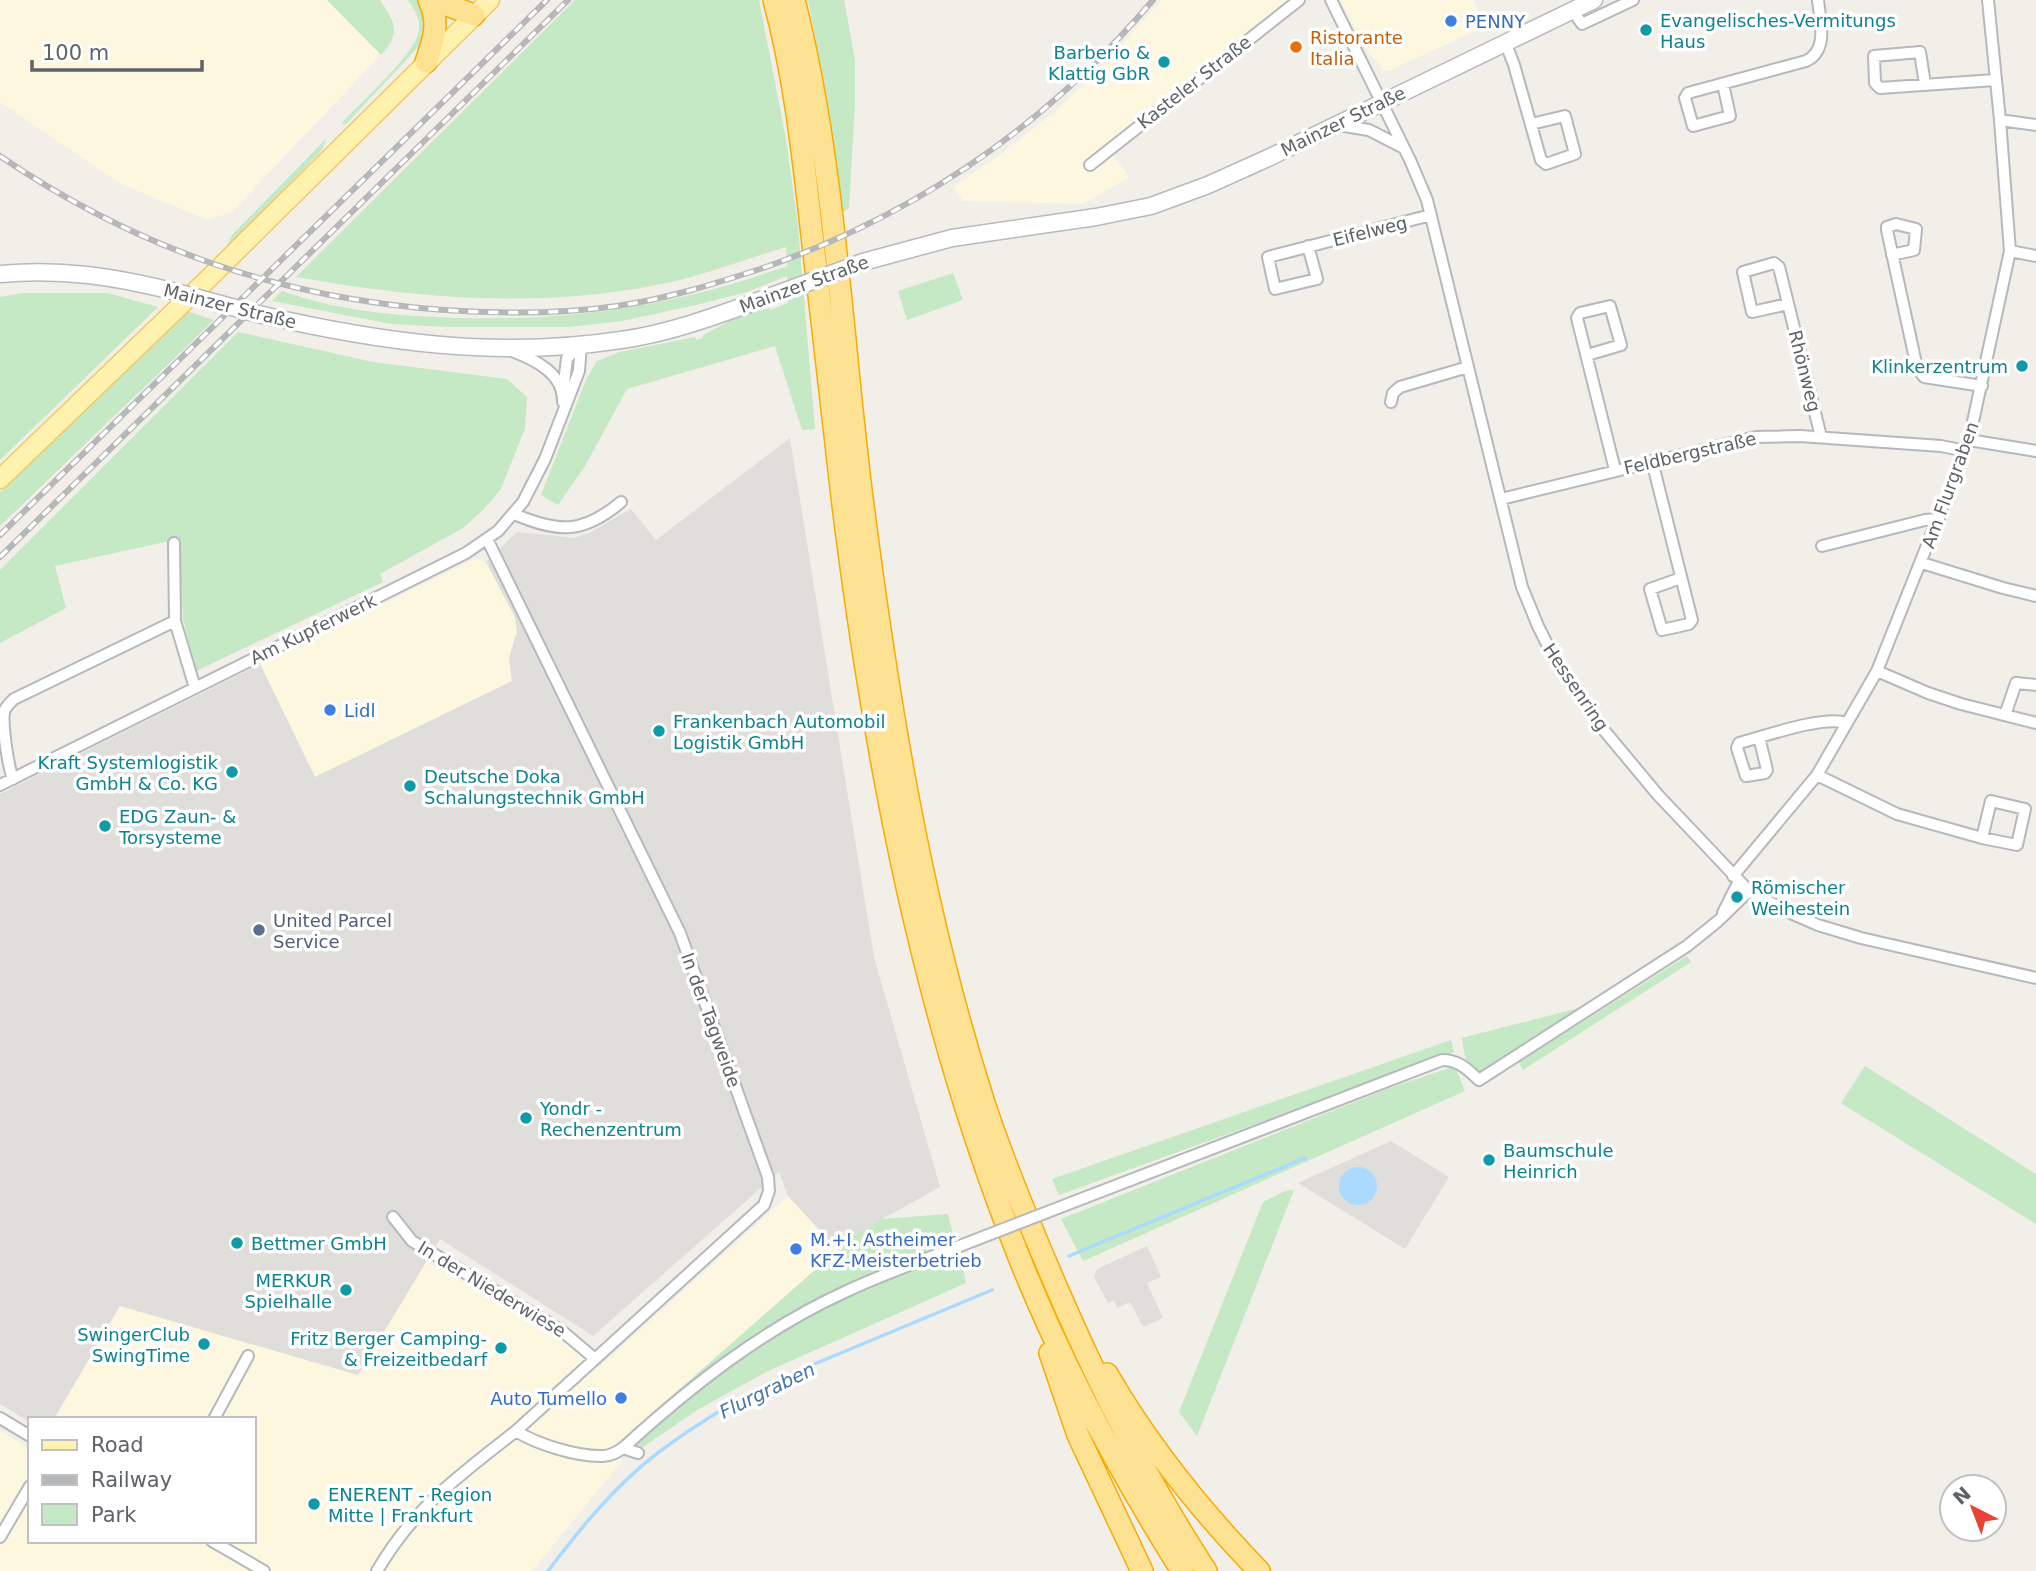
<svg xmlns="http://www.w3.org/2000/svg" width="2036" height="1571" viewBox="0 0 2036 1571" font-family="'DejaVu Sans',sans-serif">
  <rect width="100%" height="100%" fill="#f1efe8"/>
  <path fill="#fef7e0" d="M0 0H380L392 17 394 37 389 46 232 212 208 220 121 184 0 102Z
    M1161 0H1290L1106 148 1130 177 1082 204 963 201 953 187 1000 155 1053 113 1101 68Z
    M1340 0H1473L1486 26 1388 71 1384 70 1366 49Z
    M475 559 486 562 515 617 517 631 509 658 512 681 315 777 260 664Z
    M788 1196 838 1250 615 1446 622 1461 532 1571H0V1431L30 1449V1541H254V1419H54L120 1306 358 1375 425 1261 551 1333 598 1368Z"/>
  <path fill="#e0deda" d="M790 438 874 957 940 1187 857 1233 838 1250 788 1196 779 1172 593 1336 440 1239 358 1375 120 1306 54 1419H30V1422L0 1404V794L260 664 315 777 512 681 509 658 517 631 515 617 486 562 517 532 575 538 589 533 631 509 656 540Z
    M1391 1141 1449 1177 1405 1249 1298 1183Z
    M1147 1246 1161 1277 1147 1283 1163 1318 1143 1327 1130 1302 1117 1308 1114 1300 1108 1303 1094 1277 1097 1269Z"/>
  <path fill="#c5e8c5" d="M327 0H380C395 22 402 33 381 55Z
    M408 0H419L427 16 422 43 346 124H343L342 123C359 104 417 53 419 30 420 18 415 10 408 0Z
    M575 0H759L786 139 798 226 815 429 802 430 775 346 627 389 585 466 558 505 541 495 586 380 597 361 620 352 695 337 696 340 703 338V335L741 315 769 307 770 310 788 303 787 276 747 292 696 305 622 321 569 327H447L391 324 272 301 282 291C338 311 397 316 456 318 574 321 675 306 787 266L786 247C752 257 718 270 684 279 556 310 424 300 296 277Z
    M808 0H844L855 60V104L849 208 842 213 826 93Z
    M326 139 322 150 225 250 232 235Z
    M953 273 963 300 907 320 898 291Z
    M23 293H107L158 307 0 460V297Z
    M187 311 214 320 0 526V492Z
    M238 332 373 362 507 379 527 397 525 428 501 489 484 509 463 528 380 574 383 582 196 671 183 619 179 539 55 566 66 608 0 643V570Z
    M1687 956 1691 962 1523 1070 1519 1062Z
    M1587 1006 1480 1072 1466 1062 1462 1038Z
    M1451 1040 1454 1052 1059 1195 1052 1179Z
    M1455 1066 1465 1091 1083 1261 1061 1219 1390 1088Z
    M1865 1066 2036 1174V1224L1841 1103Z
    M1294 1190 1197 1436 1179 1412 1263 1202 1285 1191Z
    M948 1214 954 1239 821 1299 719 1361 615 1446 857 1233 882 1219Z
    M960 1253 966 1283 768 1371 697 1410 643 1447 638 1445V1442C699 1382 771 1330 849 1295 885 1279 923 1267 960 1253Z"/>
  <path fill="#aadaff" d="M1339 1186a19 19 0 1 1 38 0a19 19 0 1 1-38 0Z"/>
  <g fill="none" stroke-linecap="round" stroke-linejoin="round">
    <path stroke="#aadaff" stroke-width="3.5" d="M1069 1256 1305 1158
      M548 1571C579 1530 614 1487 655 1455 689 1429 727 1406 764 1385L992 1290"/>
    <defs>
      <path id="street" d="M1331 0 1410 160 1427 200 1522 587 1538 626 1553 656 1593 717 1658 795 1749 891 1786 911 1818 925 1861 938 2036 978
        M1573 11 1582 24 1633 0
        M1506 44 1514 65 1541 160 1546 164 1575 154 1565 116 1531 124
        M1723 84 1730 116 1693 126 1685 98 1688 93 1806 61C1829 50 1820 21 1818 0
        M1925 84 1920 52 1874 56 1875 83 1880 88 1995 80
        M2000 120 2036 125
        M1338 125 1369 130 1404 148
        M1090 165 1299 0
        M1308 246 1317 279 1275 289 1268 257 1431 215
        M2010 251 2036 256
        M1892 255 1914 250 1916 229 1896 224 1887 227V230L1917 368 1924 377 1982 386
        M1788 304 1752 312 1743 272 1774 263 1779 267 1821 437
        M512 351C536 360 564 374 563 402
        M1587 355 1621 345 1610 306 1580 313 1577 318 1615 470
        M563 392 567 358 581 345
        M1391 402 1393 393 1400 387 1468 367
        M1969 440 2036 451
        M1652 461 1692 620 1689 624 1662 630 1650 589 1681 578
        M1501 499 1756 437 1800 436 1941 446 1966 451
        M514 514C559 533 583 534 621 502
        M487 539 680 933 768 1177 769 1191 764 1205 516 1431
        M174 543 175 621
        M1822 546 1925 520 1939 519
        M1922 563 2003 588 2036 596
        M1877 671 1928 693 1961 704 2036 723
        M2005 715 2016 683 2036 685
        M1759 737 1767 770 1765 773 1746 776 1737 748 1739 743C1765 736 1824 715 1847 723
        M1817 775 1897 814 1982 838 2017 845 2025 809 1991 801 1982 838
        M13 779C8 766 2 725 4 712 6 706 10 703 14 699L175 621 195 688
        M0 785 466 553 498 531 523 502 545 459 579 371 581 345
        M1733 876 1817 775 1877 671 1969 440 2010 251 2000 120 1988 0
        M1723 913 1739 881
        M1076 1201 1442 1060C1459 1060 1467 1069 1479 1080L1687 946 1718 921 1749 891
        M393 1217 412 1241 562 1331 594 1358
        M0 1418 30 1436
        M214 1419 248 1356
        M623 1448 638 1453
        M0 1537 30 1486
        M212 1541 264 1571
        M377 1571C415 1506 459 1476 516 1431 536 1444 578 1457 603 1456 611 1456 617 1452 623 1448 691 1386 763 1329 847 1291 883 1274 921 1261 957 1247"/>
      <path id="secondary" d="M863 262 952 238 1096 217 1151 206 1208 185 1268 158 1594 0
        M0 274C61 268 117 277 176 292
        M258 314C379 342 496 359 621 340 678 332 734 309 788 290"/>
      <path id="primary" d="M0 479 210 277 490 0"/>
      <path id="highway" d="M433 0 474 15
        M774 0C795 77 803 156 812 235 823 325 832 416 843 505 875 761 923 1017 1019 1257 1063 1367 1119 1471 1182 1571
        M794 0C835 162 841 332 862 498 888 702 921 907 984 1103 1003 1161 1026 1216 1050 1272 1094 1376 1144 1476 1206 1571
        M426 62C434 39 440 23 429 0
        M1050 1353 1078 1435 1142 1571
        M1107 1374C1147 1443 1203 1513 1259 1571"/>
    </defs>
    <use href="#street" stroke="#b5b8bc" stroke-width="14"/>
    <use href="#secondary" stroke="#b6babf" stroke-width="19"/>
    <use href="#primary" stroke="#f2c960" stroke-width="21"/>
    <use href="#highway" stroke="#f9ab00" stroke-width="24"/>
    <use href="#street" stroke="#fff" stroke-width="10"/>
    <use href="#secondary" stroke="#fff" stroke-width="16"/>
    <use href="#primary" stroke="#fff2af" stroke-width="18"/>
    <use href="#highway" stroke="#fde293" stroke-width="21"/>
    <defs>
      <path id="rail" d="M0 156C135 248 280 298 444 310 502 314 560 314 617 306 666 299 714 284 760 269 917 215 1046 126 1153 0
        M0 535 547 0
        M0 557 568 0"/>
    </defs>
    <use href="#rail" stroke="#b6b7b8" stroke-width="6"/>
    <use href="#rail" stroke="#fff" stroke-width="3.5" stroke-dasharray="10" stroke-linecap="butt"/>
    <defs>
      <path id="street-bridge" d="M957 1247 1076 1201"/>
      <path id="secondary-bridge" d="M788 290 863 262
        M176 292 258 314"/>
    </defs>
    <use href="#street-bridge" stroke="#b5b8bc" stroke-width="14" stroke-linecap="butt"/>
    <use href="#secondary-bridge" stroke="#b6babf" stroke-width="19" stroke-linecap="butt"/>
    <use href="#street-bridge" stroke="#fff" stroke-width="10"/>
    <use href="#secondary-bridge" stroke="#fff" stroke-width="16"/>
  </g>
  <g fill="#3f7fe0" stroke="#fff" stroke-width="2.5">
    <circle cx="1451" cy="21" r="7"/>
    <circle cx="330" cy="710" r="7"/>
    <circle cx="796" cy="1249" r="7"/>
    <circle cx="621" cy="1398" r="7"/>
  </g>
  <g fill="#0f9aa8" stroke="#fff" stroke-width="2.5">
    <circle cx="1646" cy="30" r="7"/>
    <circle cx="1164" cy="62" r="7"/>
    <circle cx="2022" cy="366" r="7"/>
    <circle cx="659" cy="731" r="7"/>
    <circle cx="232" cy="772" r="7"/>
    <circle cx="410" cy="786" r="7"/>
    <circle cx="105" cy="826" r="7"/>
    <circle cx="1737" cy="897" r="7"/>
    <circle cx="526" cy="1118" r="7"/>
    <circle cx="1489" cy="1160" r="7"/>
    <circle cx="237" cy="1243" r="7"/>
    <circle cx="346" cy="1290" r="7"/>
    <circle cx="204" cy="1344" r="7"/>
    <circle cx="501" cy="1348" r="7"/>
    <circle cx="314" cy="1504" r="7"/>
  </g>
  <circle fill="#e8710a" stroke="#fff" stroke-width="2.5" cx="1296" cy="47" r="7"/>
  <circle fill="#5c6f8a" stroke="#fff" stroke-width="2.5" cx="259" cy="930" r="7"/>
  <g text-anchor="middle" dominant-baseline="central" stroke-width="7" stroke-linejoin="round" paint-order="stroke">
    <g font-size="18" fill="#0d838f" stroke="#fff" text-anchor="start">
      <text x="1660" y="20">Evangelisches-Vermitungs<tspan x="1660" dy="21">Haus</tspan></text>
      <text x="1150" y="52" text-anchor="end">Barberio &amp;<tspan x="1150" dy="21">Klattig GbR</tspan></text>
      <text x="2008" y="366" text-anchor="end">Klinkerzentrum</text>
      <text x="673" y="721">Frankenbach Automobil<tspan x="673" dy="21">Logistik GmbH</tspan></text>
      <text x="218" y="762" text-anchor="end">Kraft Systemlogistik<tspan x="218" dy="21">GmbH &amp; Co. KG</tspan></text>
      <text x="424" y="776">Deutsche Doka<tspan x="424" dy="21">Schalungstechnik GmbH</tspan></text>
      <text x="119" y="816">EDG Zaun- &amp;<tspan x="119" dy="21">Torsysteme</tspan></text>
      <text x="1751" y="887">Römischer<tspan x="1751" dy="21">Weihestein</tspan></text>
      <text x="540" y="1108">Yondr -<tspan x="540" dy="21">Rechenzentrum</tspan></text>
      <text x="1503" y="1150">Baumschule<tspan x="1503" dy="21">Heinrich</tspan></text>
      <text x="251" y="1243">Bettmer GmbH</text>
      <text x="332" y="1280" text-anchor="end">MERKUR<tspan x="332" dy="21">Spielhalle</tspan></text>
      <text x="190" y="1334" text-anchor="end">SwingerClub<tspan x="190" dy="21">SwingTime</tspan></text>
      <text x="487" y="1338" text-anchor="end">Fritz Berger Camping-<tspan x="487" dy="21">&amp; Freizeitbedarf</tspan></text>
      <text x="328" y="1494">ENERENT - Region<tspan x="328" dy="21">Mitte | Frankfurt</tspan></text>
    </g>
    <g font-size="18" fill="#366cbe" stroke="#fff" text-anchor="start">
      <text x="1465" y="21">PENNY</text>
      <text x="344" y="710">Lidl</text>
      <text x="810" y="1239">M.+I. Astheimer<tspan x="810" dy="21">KFZ-Meisterbetrieb</tspan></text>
      <text x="607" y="1398" text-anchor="end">Auto Tumello</text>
    </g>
    <g font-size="18" fill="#c56008" stroke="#fff" text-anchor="start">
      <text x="1310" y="37">Ristorante<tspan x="1310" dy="21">Italia</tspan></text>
    </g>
    <g font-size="18" fill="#5f6368" stroke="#fff">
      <text transform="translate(1194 82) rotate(-38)">Kasteler Straße</text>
      <text transform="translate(1343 121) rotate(-26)">Mainzer Straße</text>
      <text transform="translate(1370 231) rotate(-14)">Eifelweg</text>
      <text transform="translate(804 284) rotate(-20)">Mainzer Straße</text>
      <text transform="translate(230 306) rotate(14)">Mainzer Straße</text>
      <text transform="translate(1805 371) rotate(76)">Rhönweg</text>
      <text transform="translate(1690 453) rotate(-13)">Feldbergstraße</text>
      <text transform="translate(1950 485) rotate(-70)">Am Flurgraben</text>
      <text transform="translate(313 629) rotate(-26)">Am Kupferwerk</text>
      <text transform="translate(1576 687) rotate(56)">Hessenring</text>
      <text transform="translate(711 1020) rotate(70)">In der Tagweide</text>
      <text transform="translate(492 1289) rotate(31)">In der Niederwiese</text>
    </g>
    <g font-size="18" fill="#4e5e75" stroke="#fff" text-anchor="start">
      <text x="273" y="920">United Parcel<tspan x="273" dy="21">Service</tspan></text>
    </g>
    <g font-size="19" font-style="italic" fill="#4174aa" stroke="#fff">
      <text transform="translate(767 1390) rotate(-26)">Flurgraben</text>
    </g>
  </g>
  <rect x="28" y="1417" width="228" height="126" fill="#ffffff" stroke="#bfc1c3" stroke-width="2"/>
  <rect x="42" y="1440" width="35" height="10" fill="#fff2af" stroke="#bfc1c3" stroke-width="2"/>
  <text x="91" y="1452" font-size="21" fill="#5f6368">Road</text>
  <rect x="42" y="1475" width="35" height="10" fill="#b6b7b8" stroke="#bfc1c3" stroke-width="2"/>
  <text x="91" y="1487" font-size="21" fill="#5f6368">Railway</text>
  <rect x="42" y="1504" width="35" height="21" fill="#c5e8c5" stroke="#bfc1c3" stroke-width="2"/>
  <text x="91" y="1522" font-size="21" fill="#5f6368">Park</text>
  <g transform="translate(1973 1508) rotate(318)"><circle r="33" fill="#ffffff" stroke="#bfc1c3" stroke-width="2"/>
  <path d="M0-5L12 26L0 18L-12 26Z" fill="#ea4335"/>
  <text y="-10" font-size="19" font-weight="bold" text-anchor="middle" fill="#5f6368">N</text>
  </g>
  <path d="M32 60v10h170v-10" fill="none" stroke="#5f6368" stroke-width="3.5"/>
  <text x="42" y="60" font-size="21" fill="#5f6368" stroke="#ffffff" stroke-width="5" paint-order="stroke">100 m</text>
</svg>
